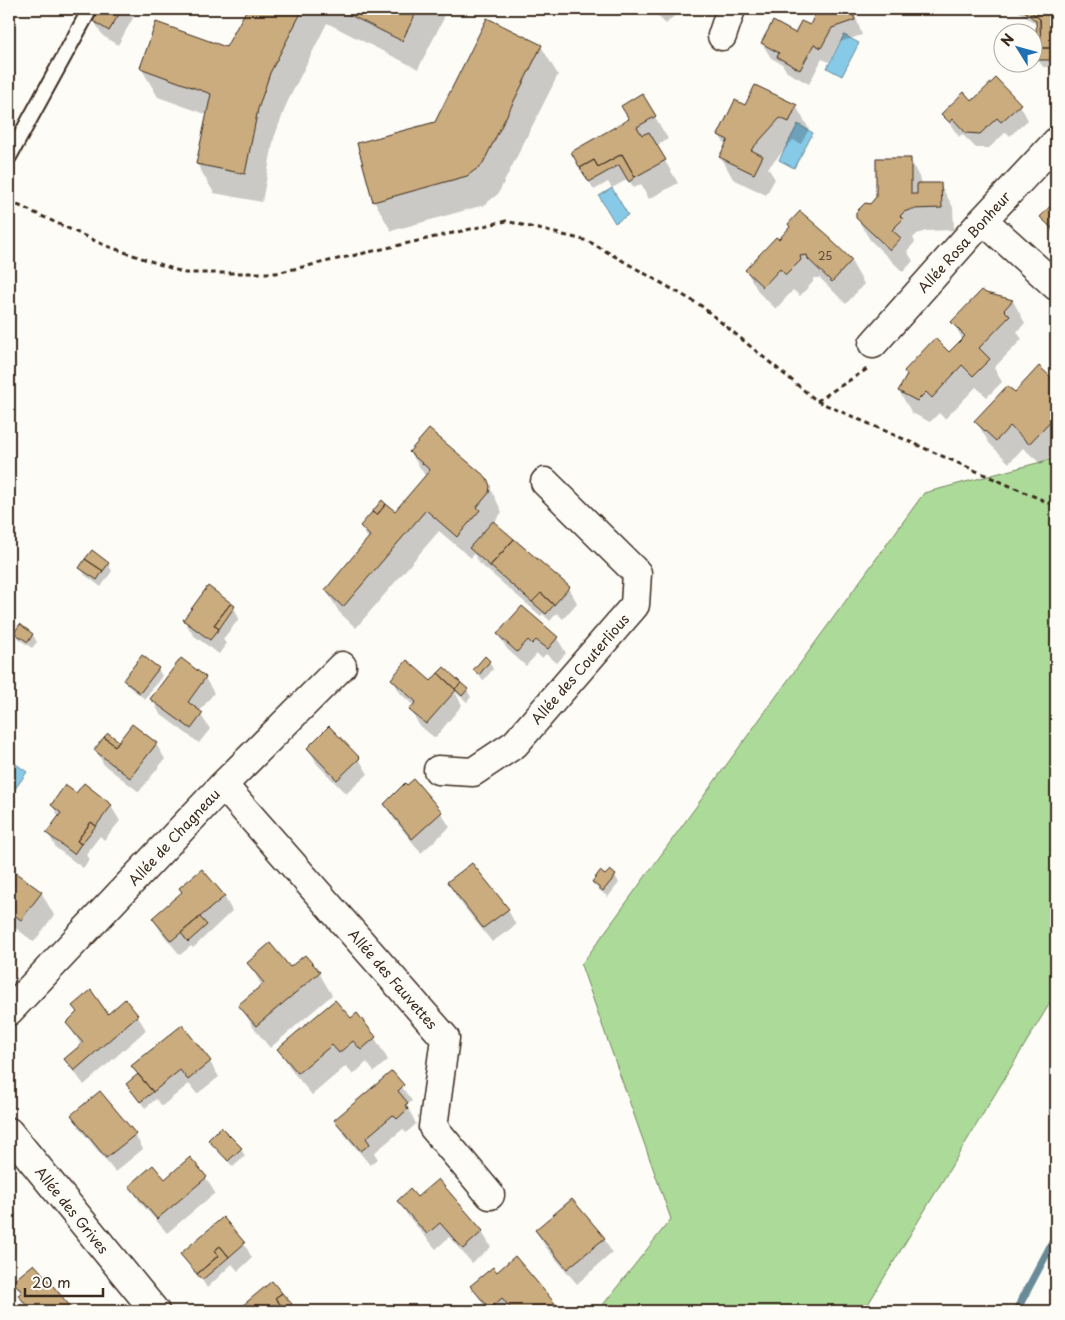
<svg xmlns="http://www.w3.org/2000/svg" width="1065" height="1320" viewBox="0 0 1065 1320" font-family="'Playpen Sans',sans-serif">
  <rect width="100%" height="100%" fill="#fdfcf7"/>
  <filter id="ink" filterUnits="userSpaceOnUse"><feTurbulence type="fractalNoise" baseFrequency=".02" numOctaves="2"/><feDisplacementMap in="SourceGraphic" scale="10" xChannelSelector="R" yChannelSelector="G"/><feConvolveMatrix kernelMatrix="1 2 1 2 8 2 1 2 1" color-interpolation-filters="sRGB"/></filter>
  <g filter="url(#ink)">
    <path fill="#acda99" stroke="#74825c" d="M1056 458V993L864 1311H598L671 1219 581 965 924 493Z"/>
    <path fill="#87cae8" stroke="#698a97" d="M844 35 859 43 842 76 827 68Z
      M798 124 813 133 794 168 779 160Z
      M612 188 628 215 615 223 599 196Z
      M9 759 27 772 15 789 9 784Z"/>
    <path fill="#0003" d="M101 9H138L118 45 103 36 94 21Z
      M250 9H439L444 18 418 69 327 23 287 103 274 138 262 202 214 193 197 164 208 115 158 97 141 68 227 49Z
      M651 9H681L666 24Z
      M826 9H853L862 35 840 42 829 62 822 59 809 84 787 72 782 64 771 58 762 43 796 34 810 26 818 11Z
      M1015 9H1056V67H1043L1038 60 1037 25Z
      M541 46 558 75 498 194 484 205 391 231 375 202 358 144 436 123Z
      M642 95 668 139 656 146 678 183 649 199 641 184 634 188 628 179 612 188 608 182 594 190 573 153 630 119Z
      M972 103 1020 105 1028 120 1010 136 1006 132 989 148H976L962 134 959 137 943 114Z
      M796 106 809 129 801 144 793 140 768 168 775 179 766 195 733 179 721 157 726 146 719 135 745 107Z
      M910 159 923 185 940 184 953 207 954 230 926 231 917 234 913 238 915 242 907 251 913 261 903 272 870 240 857 218Z
      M1056 202V238L1042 217Z
      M791 228 833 244 851 261 864 284 846 304 820 278H813V282L800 296 793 290 776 309 759 293 746 270Z
      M985 294 1013 301 1025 323 1017 332 1022 339 994 368 1002 382 987 397 976 387 945 419 939 413 930 422 912 413 899 391 949 354 963 340 953 322Z
      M1039 368 1056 383V450L1042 465 1023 448 1009 463 989 443 976 421 1015 394Z
      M410 452 486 479 502 512 494 523 569 588 577 603 563 619 557 613 550 621 543 614 541 616 479 563 474 554 471 558 439 531 356 628 339 612 326 590 369 540 361 527 395 513 426 477Z
      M92 552 108 564 112 571 101 587 85 575 81 568Z
      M234 607 239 619 223 639 226 644 219 654 193 635 184 620Z
      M522 608 557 638 566 653 557 663 546 654 542 658 537 654 526 666 507 649 498 634Z
      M20 626 33 635 37 642 32 648 20 640 16 633Z
      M181 660 205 678 214 693 199 712 210 729 199 743 160 714 152 699Z
      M489 661 493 669 483 681 475 670Z
      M158 669 162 676 145 699 129 687 124 680Z
      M444 669 467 690 471 697 467 702 455 692 462 705 435 738 419 725 411 710 414 706 401 694 392 679 431 682Z
      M133 726 156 744 165 759 139 792 104 765 96 750 119 743Z
      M309 749 359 759 368 774 346 794 317 764Z
      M77 795 111 806 120 821 104 840 100 836 86 854 89 860 83 868 56 848 48 833 59 817 52 805Z
      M385 804 441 813 450 827 421 853 394 819Z
      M9 869 41 892 54 915 34 942 9 923Z
      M615 875 619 883 608 897 598 889 594 882Z
      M449 883 508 910 516 925 492 942 457 898Z
      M224 896 232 911 193 948 191 946 180 955 162 933 153 918Z
      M305 956 319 973 332 995 270 1048 253 1027 240 1005 262 986 249 963 290 969Z
      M108 1015H137L146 1030 84 1085 66 1060 82 1046 67 1023Z
      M351 1020 375 1038 388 1060 374 1072 367 1062 353 1075 346 1066 312 1095 292 1071 279 1049Z
      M182 1027 210 1062 219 1077 197 1094 189 1084 162 1106 156 1099 145 1108 127 1084 138 1075 133 1066Z
      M392 1073 412 1101 407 1105 416 1124 406 1133 403 1129 374 1153 378 1159 370 1165 345 1135 336 1120Z
      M72 1115 135 1135 143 1149 115 1172 81 1130Z
      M209 1140 241 1149 245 1156 233 1167Z
      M190 1159 206 1178 215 1193 167 1233 139 1201 131 1187 165 1181Z
      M437 1181 482 1232 491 1247 472 1263 449 1237 436 1249 408 1216 399 1201 417 1199Z
      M536 1231 604 1238 612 1253 577 1284 545 1246Z
      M244 1243 252 1258 238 1271 232 1264 207 1288 198 1273 193 1269 198 1278 182 1254Z
      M34 1266 73 1311H29L15 1282Z
      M497 1273 557 1307 559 1311H487L472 1286Z
      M272 1283 295 1311H238Z"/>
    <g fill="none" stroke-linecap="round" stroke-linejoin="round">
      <path stroke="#698a97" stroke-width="8" d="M1016 1311 1056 1236"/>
    </g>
    <path fill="#caac7e" stroke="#3b2a1e" d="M100 9H122L109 31 93 21Z
      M247 9H303L270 73 258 109 245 174 196 164 211 94 140 68 156 22 226 47Z
      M338 9H418L402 41Z
      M822 9H851L855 20 832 28 821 48 814 44 800 70 777 57 779 53 761 43 773 21 795 33 801 21 810 25 817 10Z
      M1022 9H1028L1040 19 1041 48H1056V60H1037L1036 21Z
      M1028 9H1056V48H1041L1040 19Z
      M487 18 542 45 482 165 467 176 373 202 357 143 435 122Z
      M996 78 1021 104 1001 122 997 118 980 134 966 133 953 119 950 123 941 114 964 92 972 101Z
      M755 85 797 105 789 122 780 118 751 150 763 156 754 174 719 157 728 140 718 135 735 100 745 105Z
      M642 93 656 116 637 127 642 135 649 132 666 160 635 177 622 154 598 167 594 160 580 168 571 152 629 119 621 106Z
      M622 154 635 177 629 182 619 165 589 182 580 168 594 160 598 167Z
      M876 158H911V194H917V183H941L942 208 912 209 904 212 900 216 903 219 892 230 901 238 890 250 856 218V212L865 203 870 204 876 197Z
      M1056 200V232L1040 217Z
      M800 211 830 237 831 240 852 260 832 282 808 259 807 255 800 256 801 260 786 275 780 269 763 287 745 270 776 237 779 239 790 227 788 224Z
      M982 290 986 293 1013 300 1004 310 1010 316 979 348 990 359 973 376 962 365 932 398 926 392 917 401 898 391 907 375 904 371 935 338 949 352 965 336 951 322Z
      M1039 366 1056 382V415L1029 444 1010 426 996 441 974 421 1007 386 1015 392Z
      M429 429 487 478 490 486 489 493 477 507 480 510 457 537 426 510 343 607 325 590 370 536 360 526 372 512 377 515 386 504 395 511 430 470 409 452Z
      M382 500 386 504 377 515 372 512Z
      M493 521 514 539 490 566 469 548Z
      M514 539 570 587 554 605 541 593 532 602 490 566Z
      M92 550 109 563 103 571 85 559Z
      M85 559 103 571 97 580 79 568Z
      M208 586 231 603 214 625 219 629 210 640 183 620Z
      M541 593 554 605 546 614 532 602Z
      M231 603 235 606 219 629 214 625Z
      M522 606 558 637 548 649 536 640 532 644 528 640 517 652 497 634Z
      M20 624 33 634 28 642 14 633Z
      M142 655 159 668 140 693 123 680Z
      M485 656 490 661 479 675 473 670Z
      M181 658 206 677 188 702 203 713 191 729 150 699Z
      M407 660 431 681 438 673 456 690 426 724 409 710 416 702 391 679Z
      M444 667 461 683 455 689 438 673Z
      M461 683 468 689 462 696 455 689Z
      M132 724 157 743 130 778 94 750 104 737 115 746Z
      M329 726 360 758 337 780 307 748Z
      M108 733 119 741 115 746 104 737Z
      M414 779 442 812 412 839 384 804 405 783 407 785Z
      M84 783 112 805 96 826 91 822 77 841 81 844 74 854 46 833 61 813 51 805 65 785 76 793Z
      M91 822 96 826 81 844 77 841Z
      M472 863 509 909 483 928 447 882Z
      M9 868 42 892 21 920 9 911Z
      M202 869 225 896 171 941 152 918 182 892 179 888Z
      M610 870 616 875 603 891 592 882 600 871 605 875Z
      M200 917 207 925 188 942 181 933Z
      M270 943 290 967 305 955 320 972 256 1026 238 1005 264 983 247 963Z
      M91 990 108 1014 125 999 138 1015 74 1071 64 1059 83 1043 66 1023 77 1012 72 1006Z
      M335 1000 351 1018 357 1013 376 1037 361 1050 353 1041 339 1053 332 1045 298 1073 277 1049Z
      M182 1025 211 1061 188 1080 180 1070 153 1092 131 1066Z
      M392 1071 404 1085 398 1091 408 1103 405 1105 408 1109 397 1119 393 1115 366 1138 370 1144 361 1151 334 1120Z
      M138 1074 153 1092 140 1102 126 1084Z
      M100 1091 136 1134 106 1158 71 1115Z
      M221 1127 242 1148 228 1161 208 1140Z
      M190 1157 207 1177 157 1219 129 1186 153 1165 165 1179Z
      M438 1179 483 1231 463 1249 440 1223 427 1234 397 1201 410 1189 417 1197Z
      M572 1199 605 1238 567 1269 535 1230Z
      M223 1217 245 1243 229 1257 220 1246 214 1251 218 1256 197 1274 180 1254Z
      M220 1246 229 1257 202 1280 197 1274 218 1256 214 1251Z
      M515 1256 558 1307 552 1311H540L538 1309 535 1311H510L512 1310 502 1298 490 1309 470 1286 493 1267 497 1272Z
      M34 1264 43 1274 74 1311H31L18 1295 22 1292 13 1281Z
      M272 1281 282 1293 275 1298 286 1311H236Z
      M282 1293 292 1304 285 1310 275 1298Z"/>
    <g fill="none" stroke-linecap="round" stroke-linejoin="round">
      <defs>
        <path id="lane" d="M9 157 90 9"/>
        <path id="street" d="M722 36 731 9
          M983 220 1056 286
          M873 344 983 220 1056 142
          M438 770 473 772 515 744 635 605 637 573 545 482
          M223 785 445 1038 433 1127 490 1195
          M9 1011 223 785 342 666
          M9 1132 155 1311"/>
      </defs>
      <use href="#lane" stroke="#3b2a1e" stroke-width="18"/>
      <use href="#street" stroke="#3b2a1e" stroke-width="31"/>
      <path stroke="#3b2a1e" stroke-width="3" stroke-dasharray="5 4" stroke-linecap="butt" d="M9 201 104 245 185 273H276L506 221 588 241 700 305 817 401 867 369
        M817 401 1056 506"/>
      <use href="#lane" stroke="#fdfcf7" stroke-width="14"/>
      <use href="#street" stroke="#fdfcf7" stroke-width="28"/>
    </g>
  </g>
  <g text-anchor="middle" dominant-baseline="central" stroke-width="5" stroke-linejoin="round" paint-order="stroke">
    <g font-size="11" fill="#5f4a36">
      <text x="825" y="255">25</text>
    </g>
    <g font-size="14" fill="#3b2a1e" stroke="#fdfcf7">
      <text transform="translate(964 242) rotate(-48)">Allée Rosa Bonheur</text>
      <text transform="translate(580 669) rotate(-49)">Allée des Couterlious</text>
      <text transform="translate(174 837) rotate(-47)">Allée de Chagneau</text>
      <text transform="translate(393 979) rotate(49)">Allée des Fauvettes</text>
      <text transform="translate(72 1210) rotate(51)">Allée des Grives</text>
    </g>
  </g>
  <rect width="1065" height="1320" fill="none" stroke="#fdfcf7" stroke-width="30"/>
  <rect x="15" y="15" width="1035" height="1290" fill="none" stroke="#3b2a1e" stroke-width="2" filter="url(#ink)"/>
  <g transform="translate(1018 48) rotate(307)"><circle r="24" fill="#fdfcf7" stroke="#afa8a0"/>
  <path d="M0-4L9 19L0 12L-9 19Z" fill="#1f6fb2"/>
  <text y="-8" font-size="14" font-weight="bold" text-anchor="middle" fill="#3b2a1e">N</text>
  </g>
  <path d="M25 1288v8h78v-8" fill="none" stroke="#3b2a1e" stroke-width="2.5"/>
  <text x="32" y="1288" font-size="15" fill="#3b2a1e" stroke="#fdfcf7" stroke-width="4" paint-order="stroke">20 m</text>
</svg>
